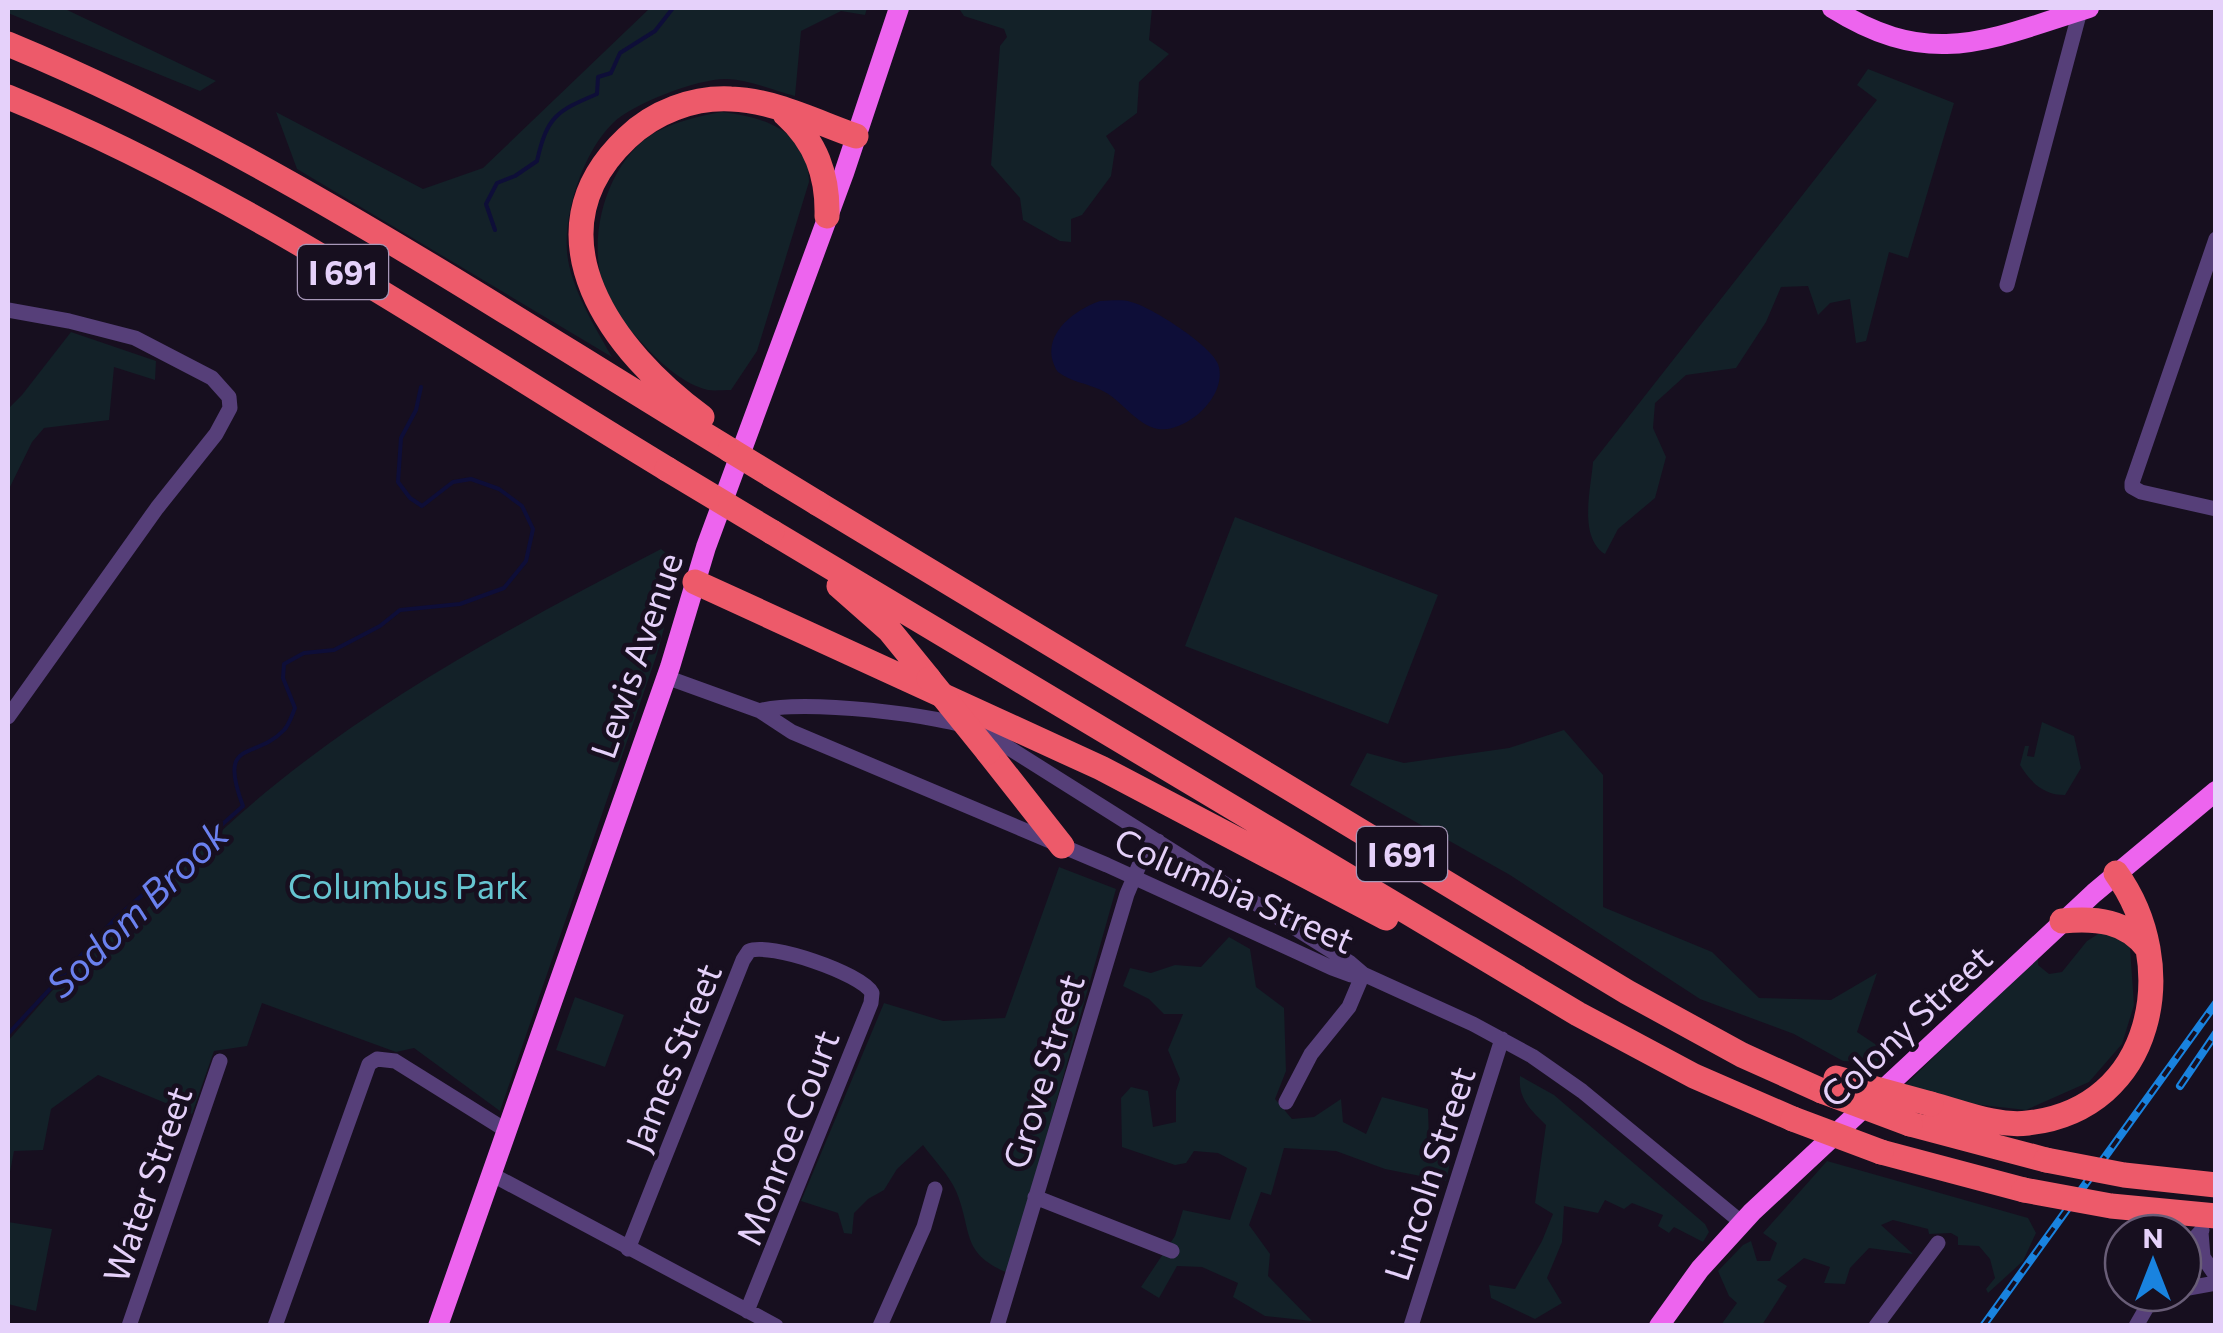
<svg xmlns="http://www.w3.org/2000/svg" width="2223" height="1333" viewBox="0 0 2223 1333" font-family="Commissioner,sans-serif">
  <rect width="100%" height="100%" fill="#170f1f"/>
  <path fill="#132128" d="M8 8H63L216 81 200 91 8 13Z
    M650 8H867L865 15 841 11 801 31 795 96C773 90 749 80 727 79 700 78 633 103 613 123 584 151 564 210 567 251 569 285 595 327 612 357L297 169 276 112 423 189 483 168Z
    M953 8H1152L1149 40 1169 54 1139 82 1137 113 1106 136 1115 150 1111 176 1082 215 1071 219V242L1060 241 1023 220 1020 198 991 165 1000 46 1007 37 1004 29 964 16 960 10Z
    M1868 69 1954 103 1908 258 1889 252 1866 341 1856 343 1850 299 1830 303 1818 315 1808 286 1781 287 1766 322 1736 368 1686 375 1655 403 1653 428 1666 457 1655 498 1618 529 1605 554C1578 537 1591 489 1593 462L1877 100 1857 85Z
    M722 112C765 117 809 131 809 182L757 351 731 390C724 390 714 391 708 390 685 385 660 363 645 346 631 332 617 315 608 297 583 245 605 161 656 132 677 121 699 116 722 112Z
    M71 332 156 361 155 380 114 367 109 420 44 428 32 442 8 491V409L22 395Z
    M1235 517 1438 595 1388 724 1185 646Z
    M661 549 681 565 657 654 500 1111 414 1048 396 1052 262 1003 247 1046 214 1051 192 1114 98 1075 51 1109 43 1150 14 1151 8 1182V1041L51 992 141 902 145 911C282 748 475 646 661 549Z
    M2042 722 2074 736 2081 768 2065 795C2044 795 2031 783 2020 765L2025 746H2029L2027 756 2034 757Z
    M1564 730 1603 775V907L1712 952 1759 998 1831 1000 1877 973 1857 1032 1896 1058 1889 1063 1843 1061 1794 1034 1700 999 1510 875 1350 785 1367 753 1404 763 1509 748Z
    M1059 867 1116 889 1008 1273C960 1253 973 1232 956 1191 949 1175 934 1160 923 1145L897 1169 884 1190 868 1199 854 1213 852 1234 844 1233 838 1213 801 1201 884 1003 943 1021 1005 1018Z
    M2103 931 2120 937 2130 948 2134 1005 2122 1044 2089 1082 2026 1110 1972 1104 1903 1087 2038 956V965L2049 974 2062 972 2087 941Z
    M1229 937 1250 949 1256 987 1284 1008 1286 1071 1275 1099 1292 1119 1314 1117 1341 1099 1343 1122 1366 1134 1382 1097 1428 1109 1429 1140 1452 1154 1446 1181 1385 1169 1336 1151 1284 1148 1271 1195 1261 1192 1249 1225 1270 1254 1268 1276 1312 1321 1265 1316 1233 1297 1238 1283 1202 1267 1177 1266 1159 1298 1141 1287 1175 1236 1183 1210 1230 1220 1247 1168 1218 1153 1194 1151 1186 1163 1175 1165 1122 1147 1121 1098 1131 1087 1148 1091 1153 1127 1176 1122V1091L1180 1079 1168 1050 1183 1014H1164L1149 999 1123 986 1130 968 1151 973 1175 965 1201 967Z
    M575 997 624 1015 605 1067 556 1050Z
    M1520 1076 1554 1095 1705 1224 1709 1232 1703 1242 1674 1227 1669 1233 1658 1226 1663 1215 1632 1203 1624 1209 1605 1200 1598 1213 1564 1206 1562 1242 1547 1278 1562 1303 1535 1319 1491 1298 1489 1285 1515 1289 1542 1241 1553 1214 1535 1203 1546 1125C1530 1109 1518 1099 1520 1076Z
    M1827 1161 2028 1218 2036 1233 2023 1261 1988 1293 1986 1289 1995 1278 1990 1259 1979 1246 1958 1245V1237L1951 1233 1929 1234 1928 1229 1893 1220 1881 1225 1913 1254 1869 1248 1850 1268 1845 1284 1824 1283 1830 1267 1804 1258 1777 1280 1787 1286 1762 1325H1721L1737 1303 1729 1296 1718 1271 1743 1245 1751 1241 1757 1261H1770L1777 1243 1763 1233Z
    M8 1222 52 1229 36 1311 8 1304Z"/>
  <path fill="#0e0e38" d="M1100 301C1110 301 1122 299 1131 302 1150 306 1212 346 1218 364 1229 395 1187 433 1158 429 1136 425 1121 399 1101 390 1086 383 1071 382 1058 372 1037 339 1071 311 1100 301Z"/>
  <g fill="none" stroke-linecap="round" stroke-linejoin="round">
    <path stroke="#0e0e38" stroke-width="4" d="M495 230 486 204 497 183 515 176 537 161C547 116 557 111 597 94L598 77 611 73 620 53 655 31 673 8
      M8 1034 114 920 243 806C217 737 255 761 284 730 289 725 292 715 295 708L283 678 284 664 304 653 334 650 380 626 400 610 460 604 504 588 526 561 533 529 522 506 499 489 471 479 453 482 422 506 410 498 398 482 401 438 416 410 421 387"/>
    <path stroke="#563f79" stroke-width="15" d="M2216 239 2132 483V487L2141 492 2216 509
      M2007 285 2080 11
      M8 310 69 321 135 338 212 378 229 397 230 408 216 434 157 508 8 717
      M666 677 760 711 792 732 1107 865 1332 968 1351 975 1363 974 1473 1024 1532 1056 1582 1091 1741 1222
      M760 711C797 698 944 715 982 731L1349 962 1363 974
      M1286 1102 1311 1054 1349 1007 1363 974
      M491 1174 776 1326
      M1035 1197 1172 1251
      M2201 1232 2203 1257 2216 1276
      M628 1249 743 960 749 951C769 942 861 973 872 993L871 1003 747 1311
      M2183 1251 2202 1230
      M2183 1289 2216 1283
      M2151 1305 2173 1293
      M129 1326 220 1061
      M275 1326 369 1064 377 1059 395 1061 507 1131
      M880 1326 924 1227 935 1189
      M997 1326 1127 894 1141 861 1158 841
      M1411 1326 1502 1039
      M1876 1326 1938 1243
      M2136 1326 2155 1293"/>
    <path stroke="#ed64ee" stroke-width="20" d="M1832 8C1931 70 1987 40 2089 8
      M438 1326 670 667 706 547 844 173 899 8
      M1659 1326 1700 1269 1752 1212 2094 893 2216 791"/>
    <path stroke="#ed5a6a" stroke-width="25" d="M8 44C262 149 495 308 730 450
      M8 97C241 192 452 339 667 469
      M785 114C816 142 828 175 827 216
      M702 417C614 353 524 235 627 138 654 112 693 97 731 99 773 100 816 122 856 136
      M817 503 1627 992 1742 1055 1822 1091
      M772 532 1578 1014 1694 1076 1793 1119
      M695 582 1101 768 1386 918
      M839 586 890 631 929 679
      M988 752 1062 846
      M2062 921C2096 918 2126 920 2148 949
      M1931 1104C1962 1112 1996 1127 2028 1123 2155 1109 2182 964 2116 873
      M1910 1124 2046 1160
      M1881 1152 2024 1190"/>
    <defs>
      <path id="rail" d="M2180 1086 2216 1033
        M1983 1326 2216 1003"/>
    </defs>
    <use href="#rail" stroke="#1983df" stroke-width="8"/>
    <use href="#rail" stroke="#170f1f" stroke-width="4" stroke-dasharray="11" stroke-linecap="butt"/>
    <path stroke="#ed5a6a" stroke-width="25" d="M730 450 817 503
      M667 469 772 532
      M929 679 988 752
      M1836 1078 1931 1104
      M1822 1091 1910 1124
      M1793 1119 1881 1152
      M2046 1160 2124 1175 2216 1185
      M2024 1190 2111 1206 2216 1216"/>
  </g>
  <g text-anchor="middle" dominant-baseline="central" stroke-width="9" stroke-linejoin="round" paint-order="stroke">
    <g fill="#170f1f" stroke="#a797b8" stroke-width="2.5">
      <rect x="298" y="245" width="90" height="54" rx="8"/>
      <rect x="1357" y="827" width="90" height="54" rx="8"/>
    </g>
    <g font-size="32" font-weight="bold" fill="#e5d1fa">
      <text x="343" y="272">I 691</text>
      <text x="1402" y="854">I 691</text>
    </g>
    <g font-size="35" fill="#e5d1fa" stroke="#170f1f">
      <text transform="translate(635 655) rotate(-71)">Lewis Avenue</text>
      <text transform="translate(1235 889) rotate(24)">Columbia Street</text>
      <text transform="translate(1905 1025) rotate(-43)">Colony Street</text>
      <text transform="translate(672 1057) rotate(-68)">James Street</text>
      <text transform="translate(1042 1071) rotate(-73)">Grove Street</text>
      <text transform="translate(786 1137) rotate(-69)">Monroe Court</text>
      <text transform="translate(1428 1173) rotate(-72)">Lincoln Street</text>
      <text transform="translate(146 1184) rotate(-71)">Water Street</text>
    </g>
    <g font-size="35" fill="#66c5d1" stroke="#170f1f">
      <text x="408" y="884">Columbus Park</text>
    </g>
    <g font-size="38" font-style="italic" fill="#6b81ef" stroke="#170f1f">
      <text transform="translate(136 908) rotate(-44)">Sodom Brook</text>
    </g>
  </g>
  <rect width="2223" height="1333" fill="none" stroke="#e5d1fa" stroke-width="20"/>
  <g transform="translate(2153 1263)"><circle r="48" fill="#170f1f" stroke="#695d77" stroke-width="2.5"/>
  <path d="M0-8L18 38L0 25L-18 38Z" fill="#1983df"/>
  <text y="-15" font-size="28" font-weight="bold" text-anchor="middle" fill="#e5d1fa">N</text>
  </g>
</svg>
